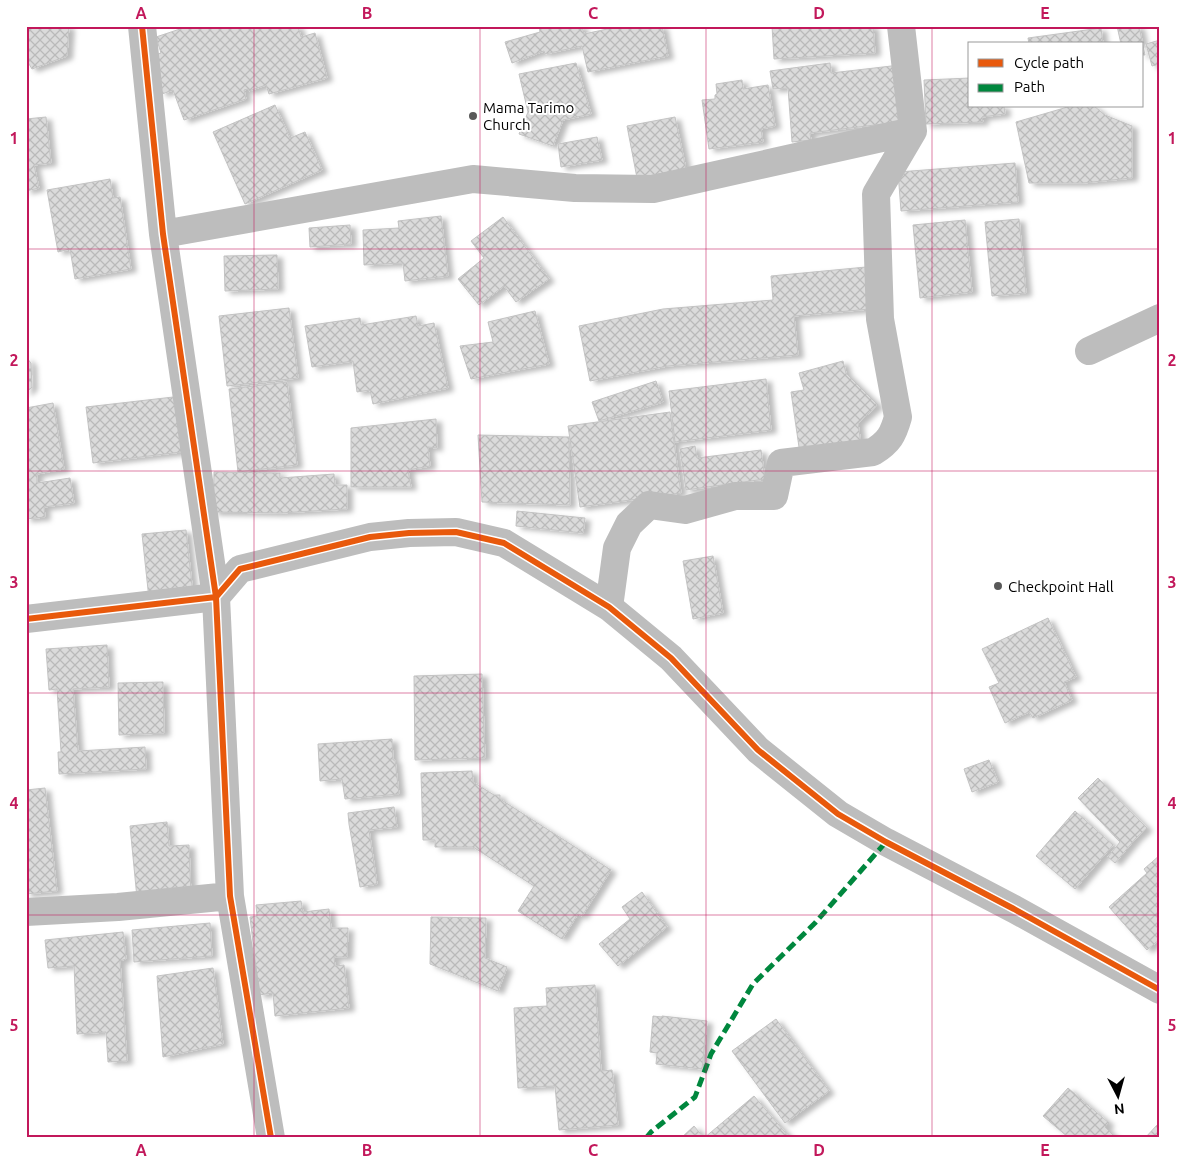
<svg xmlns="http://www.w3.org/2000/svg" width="1186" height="1164" viewBox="0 0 1186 1164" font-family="Ubuntu,sans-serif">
  <defs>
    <pattern id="building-cross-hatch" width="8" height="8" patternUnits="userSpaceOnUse" patternTransform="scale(1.25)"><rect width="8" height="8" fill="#dbdbdb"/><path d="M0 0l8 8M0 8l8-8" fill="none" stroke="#bababa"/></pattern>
    <filter id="shadow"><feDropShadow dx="5.5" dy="3" stdDeviation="2.5" flood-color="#0004"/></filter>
  </defs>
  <rect width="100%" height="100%" fill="#fff"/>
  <path fill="url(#building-cross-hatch)" stroke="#c3c3c3" filter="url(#shadow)" d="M26 26H69L67 56 32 69 26 59Z
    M189 26H298L301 37 315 33 327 78 269 94 266 85 249 91 248 89 244 90 246 99 184 120 173 90 162 94 148 57 161 53 156 37Z
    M539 26H582L584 34 612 28V26H662L668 56 588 72 582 46 545 54 544 51 512 63 505 42 540 32Z
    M772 26H873L875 53 774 59Z
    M1117 26H1139L1145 55H1142V44H1121Z
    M1101 28 1103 44H1029L1028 38Z
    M1160 40V64L1152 66 1146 44Z
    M576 63 591 114 563 120 553 146 519 134 528 112 519 74Z
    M830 63 831 73 900 65 907 121 810 133 811 140 792 142 788 88 773 89 770 71Z
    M970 78V106H1004L1005 114 982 117 983 122 926 124 924 80Z
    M742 80 743 89 768 85 775 126 761 129 763 142 709 149 702 100 715 99V95L717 94 716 84Z
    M275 105 290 138 305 132 322 170 245 204 213 132Z
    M1071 106H1094L1105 115 1132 126V178L1083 183H1029L1016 122Z
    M46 117 51 163 34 165 39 188 26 191V119Z
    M675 117 686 169 637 178 627 126Z
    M597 137 602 160 561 167 558 144Z
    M1015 163 1018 202 901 211 898 172Z
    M110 179 113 198 120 197 131 269 75 279 70 249 58 252 47 190Z
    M441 216 448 276 405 281 403 263 364 265 363 230 399 228 398 221Z
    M503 217 549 279 516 302 504 286 479 305 458 279 484 258 471 241Z
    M1019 219 1026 293 992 296 985 222Z
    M965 220 972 292 920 298 913 225Z
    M350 225 351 244 310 247 309 228Z
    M277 255 278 289 225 291 224 256Z
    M866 267 870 309 794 316 798 355 668 366 590 381 579 326 663 309 773 300 771 276Z
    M289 308 298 378 227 386 219 316Z
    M535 311 549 364 471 379 460 346 493 342 488 322Z
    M416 316 418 326 434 323 448 388 373 404 370 390 357 392 353 361 312 367 305 326 360 318 361 325Z
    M26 357 31 363 32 387 26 393Z
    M843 361 846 373 878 405 858 423 861 444 800 454 791 392 804 390 799 373Z
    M766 379 771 430 675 442 669 391Z
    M656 381 663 402 599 421 592 402Z
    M287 382 297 465 238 472 229 389Z
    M182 396 189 451 93 463 86 407Z
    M53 403 64 469 37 474V483L70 478 74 503 44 507 45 517 26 519V408Z
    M670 412 681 493 580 507 568 426Z
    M436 419 437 448 428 447 430 466 408 470 411 487H351V428Z
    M478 435 569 437 570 505 482 502Z
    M695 446 697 458 761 450 765 479 686 490 680 449Z
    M214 472 280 473V478L334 474 335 485H347V509L280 513 213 512Z
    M517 511 585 518 583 533 516 526Z
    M186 530 193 594 149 599 142 534Z
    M713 556 723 613 693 619 683 561Z
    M1048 618 1076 677 1064 682 1072 700 1033 718 1029 712 1005 723 989 687 999 683 982 649Z
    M107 645 109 687 73 689 78 751 145 747 146 769 59 774 58 752H61L57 689 49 690 46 649Z
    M482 674 485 758 415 760 414 676Z
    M163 682 164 733 119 735 118 683Z
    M392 739 393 760H395L399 794 345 799 342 779 320 781 318 744Z
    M989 760 998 782 972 792 964 769Z
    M472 771 473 782 494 795H500V799L611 870 582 916 578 914 562 939 518 911 534 886 473 847H435V840H423L421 773Z
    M1098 778 1147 828 1136 838 1115 863 1108 857 1120 842 1078 798Z
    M45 788 57 891 26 894V790Z
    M394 807 397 827 369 830 377 884 360 887 349 824 348 813Z
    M1075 811 1113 845 1075 889 1036 856Z
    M167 822 169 846 189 845 191 896 137 898 130 826Z
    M1160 855V939L1147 950 1109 907 1147 873 1144 869Z
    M642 892 667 927 618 966 599 944 630 919 622 907Z
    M301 901 303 912 329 909 331 928H348L347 957H334L335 966 344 965 349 1008 275 1016 273 993 259 995 250 917 257 916 256 905Z
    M431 917 486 918 485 958 507 967 498 991 430 964Z
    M210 923 212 956 134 962 132 930Z
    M123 932 126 959 120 961 127 1061 108 1062 106 1032 77 1034 74 966 48 968 45 940Z
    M213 968 223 1044 163 1057 157 976Z
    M595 985 601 1071 612 1070 618 1125 559 1130 555 1086 518 1088 514 1008 547 1006 546 988Z
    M653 1016 662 1017V1016L707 1021 702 1069 656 1064 657 1053 650 1052Z
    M776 1019 829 1091 785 1123 732 1051Z
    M1068 1088 1109 1123 1105 1127 1116 1138H1069L1043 1116Z
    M754 1096 790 1138H681L694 1126 704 1138Z
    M1157 1125 1160 1128V1138H1145Z"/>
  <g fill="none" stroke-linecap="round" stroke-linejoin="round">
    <path stroke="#bdbdbd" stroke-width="28" d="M142 26 163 234 216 597 230 896 271 1138
      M163 234 473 179 575 188 653 189 913 131
      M1089 351 1160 318
      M609 607 617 548 629 524 649 505 685 510 735 496H774L781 463 873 452C889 442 893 435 898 417L880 319 876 194 913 131 901 26
      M26 619 216 597 240 569 370 537 409 533 456 532 504 543 609 607 671 658 758 750 838 814 886 842 1014 909 1160 990
      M26 912 118 907 230 896"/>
    <path stroke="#00873e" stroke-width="5" stroke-dasharray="10 5" stroke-linecap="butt" d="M646 1138 651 1132 695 1097 711 1054 753 984 815 923 886 842"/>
    <defs>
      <path id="cycleway" d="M142 26 163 234 216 597 230 896 271 1138
        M26 619 216 597 240 569 370 537 409 533 456 532 504 543 609 607 671 658 758 750 838 814 886 842 1014 909 1160 990"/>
    </defs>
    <use href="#cycleway" stroke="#fff" stroke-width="9"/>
    <use href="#cycleway" stroke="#e8590c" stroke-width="6"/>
  </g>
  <path fill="none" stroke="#c2185b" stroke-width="1" stroke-opacity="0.55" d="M254 26V1138M480 26V1138M706 26V1138M932 26V1138M26 249H1160M26 471H1160M26 693H1160M26 915H1160"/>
  <g fill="#595959" stroke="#fff" stroke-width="2">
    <circle cx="473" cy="116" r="5"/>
    <circle cx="998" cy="586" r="5"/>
  </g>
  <g text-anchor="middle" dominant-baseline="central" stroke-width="4" stroke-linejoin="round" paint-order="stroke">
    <g font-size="15" fill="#000" stroke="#fff" text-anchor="start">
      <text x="483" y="107">Mama Tarimo<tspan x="483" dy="17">Church</tspan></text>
      <text x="1008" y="586">Checkpoint Hall</text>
    </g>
  </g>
  <rect width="1186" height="1164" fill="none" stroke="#ffffff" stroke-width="55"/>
  <rect x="968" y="42" width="175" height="65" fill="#ffffff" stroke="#999999"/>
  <rect x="978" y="59" width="25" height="8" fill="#e8590c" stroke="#999999"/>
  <text x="1014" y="68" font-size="15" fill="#000000">Cycle path</text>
  <rect x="978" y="84" width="25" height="8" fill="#00873e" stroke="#999999"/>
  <text x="1014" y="92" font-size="15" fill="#000000">Path</text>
  <g transform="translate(1118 1096) rotate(174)" stroke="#ffffff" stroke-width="4" paint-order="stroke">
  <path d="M0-4L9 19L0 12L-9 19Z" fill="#000000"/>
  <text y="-8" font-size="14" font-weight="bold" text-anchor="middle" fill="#000000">N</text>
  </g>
  <rect x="28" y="28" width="1130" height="1108" fill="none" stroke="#c2185b" stroke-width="2"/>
  <g font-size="16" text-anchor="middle" font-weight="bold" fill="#c2185b">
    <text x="141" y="19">A</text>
    <text x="367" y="19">B</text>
    <text x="593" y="19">C</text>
    <text x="819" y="19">D</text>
    <text x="1045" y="19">E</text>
    <text x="14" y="144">1</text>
    <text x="1172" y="144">1</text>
    <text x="14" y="366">2</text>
    <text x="1172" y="366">2</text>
    <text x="14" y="588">3</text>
    <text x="1172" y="588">3</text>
    <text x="14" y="809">4</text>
    <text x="1172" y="809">4</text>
    <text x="14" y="1031">5</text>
    <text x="1172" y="1031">5</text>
    <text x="141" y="1156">A</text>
    <text x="367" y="1156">B</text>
    <text x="593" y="1156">C</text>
    <text x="819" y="1156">D</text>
    <text x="1045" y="1156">E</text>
  </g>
</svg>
